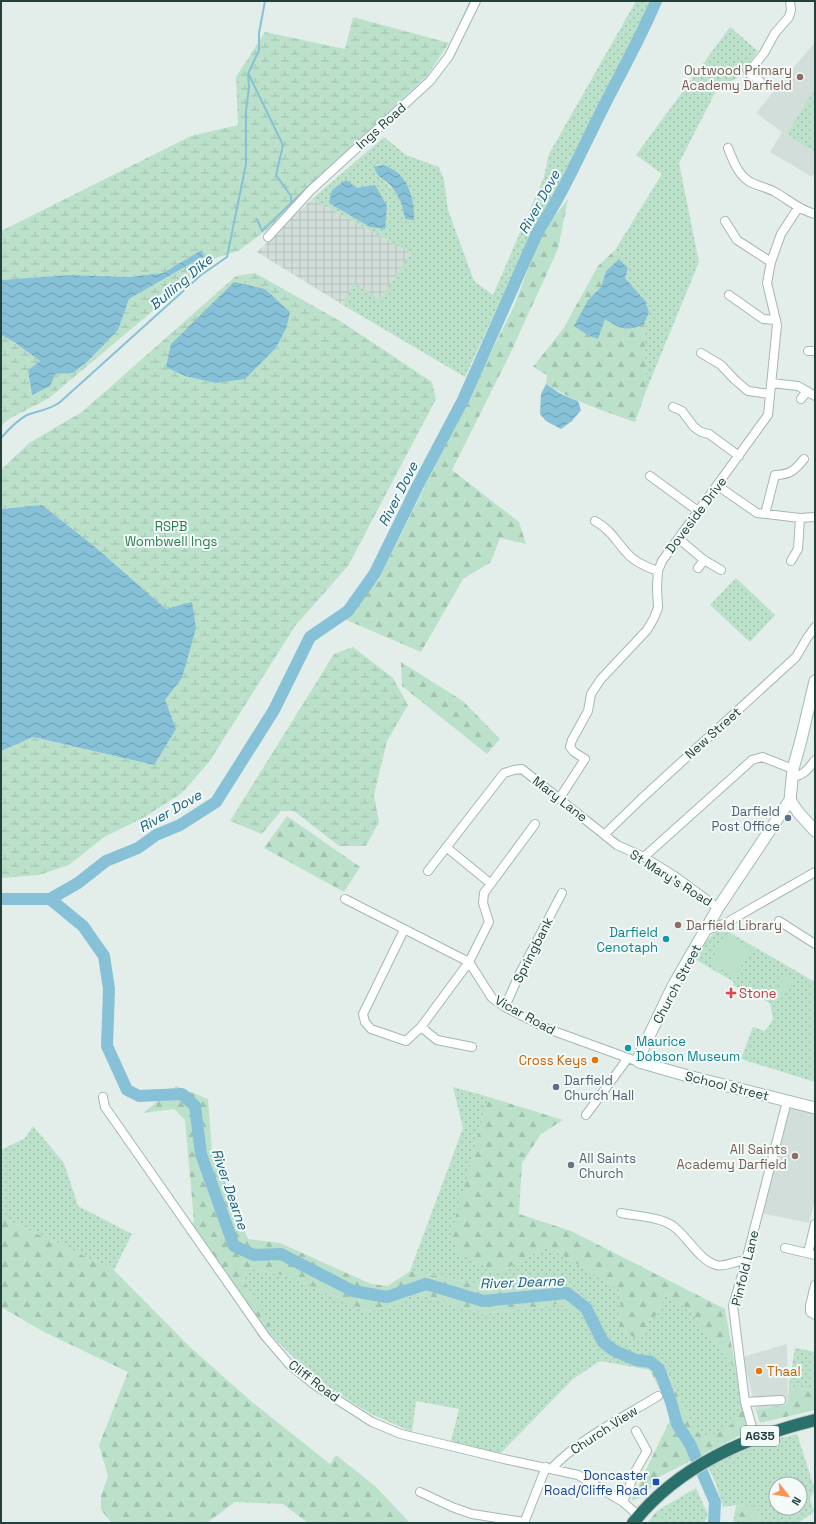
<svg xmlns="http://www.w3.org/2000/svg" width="816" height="1524" viewBox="0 0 816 1524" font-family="'Space Grotesk',sans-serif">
  <defs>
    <pattern id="industrial-grid" width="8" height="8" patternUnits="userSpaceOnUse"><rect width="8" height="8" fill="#d1deda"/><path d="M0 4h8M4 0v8" fill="none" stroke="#b3c0bc"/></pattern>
    <pattern id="green-dots" width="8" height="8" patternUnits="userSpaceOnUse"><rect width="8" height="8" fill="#bbe1ca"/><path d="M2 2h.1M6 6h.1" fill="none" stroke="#a0c2ae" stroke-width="1.8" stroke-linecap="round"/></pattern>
    <pattern id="forest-firs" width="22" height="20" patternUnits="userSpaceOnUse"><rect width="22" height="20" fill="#bbe1ca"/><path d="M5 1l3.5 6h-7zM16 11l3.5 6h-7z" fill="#a0c2ae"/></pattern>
    <pattern id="wetland-marsh" width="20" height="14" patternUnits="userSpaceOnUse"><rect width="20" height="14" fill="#bbe1ca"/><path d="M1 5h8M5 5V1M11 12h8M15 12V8" fill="none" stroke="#a0c2ae"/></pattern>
    <pattern id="water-waves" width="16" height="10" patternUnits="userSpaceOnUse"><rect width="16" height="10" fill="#87c1d7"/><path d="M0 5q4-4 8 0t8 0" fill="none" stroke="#6e9eb0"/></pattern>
  </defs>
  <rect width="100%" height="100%" fill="#e3eeeb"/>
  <path fill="#d1deda" d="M815 42V172L812 177 770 152 782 132 756 113Z
    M790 1107 815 1112V1200L809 1223 761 1213 788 1108Z
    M787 1344 788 1404 756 1410 743 1357Z"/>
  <path fill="url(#industrial-grid)" d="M312 199 411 253 380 300 354 284 343 305 257 252Z"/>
  <path fill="url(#green-dots)" fill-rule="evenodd" d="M636 1H649L638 30 593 117 550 204 533 230 465 377 343 305 354 283 380 300 411 253 312 199 384 137 406 155 439 167 444 180 448 210 474 281 493 295 544 177 549 154ZM377 175 410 192 405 219C403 198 394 188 377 175Z
    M730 27 758 51 739 77 717 89 679 163 699 262 646 391 644 324 649 312 625 278 628 268 619 259 615 250 662 174 636 155Z
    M813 92 815 93V152L787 134Z
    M736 578 775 615 750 642 710 605Z
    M722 928 815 982V1082L741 1059 753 1027 765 1031 773 1020 770 1003 733 985 734 982 693 958C702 945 709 936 722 928Z
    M453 1087 489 1097 452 1234 498 1273 547 1246 621 1290 619 1329 640 1340 649 1320 657 1315 665 1293 690 1311 736 1370 743 1408 732 1425 704 1440 687 1415 661 1359 650 1370 600 1361 573 1379 499 1455 451 1441 459 1409 416 1401 412 1432 369 1413 312 1376 267 1331 243 1279 247 1268 292 1277 366 1311 391 1307 414 1293 483 1314 558 1304 520 1282 487 1286 410 1271 463 1128Z
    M33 1126 64 1163 78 1206 132 1234 114 1270 1 1217V1150L25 1138Z
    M795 1348 815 1352V1391L789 1385Z
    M797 1434 815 1490 810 1498 814 1512 798 1523H761L757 1507 736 1505 741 1523H733L736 1505 723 1507 716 1484 708 1467 757 1444ZM776 1484H800V1508H776Z
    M696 1488 708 1515 704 1523H664L657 1511Z"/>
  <path fill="url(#forest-firs)" d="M568 199 558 249 510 354 452 470 519 522 526 544 500 538 491 562 463 579 421 652 344 619 379 579 515 304 541 234Z
    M615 250 619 259 606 271 601 287 588 301C604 318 619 336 644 324L646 391 635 422C604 411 573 401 546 384L547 375 533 367 563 329 598 266Z
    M401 662 463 701 500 739 487 754 402 686Z
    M287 816 360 867 344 892 264 848Z
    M176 1086 208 1099 212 1151 248 1239 280 1243 371 1284 388 1286 410 1271 487 1286 520 1282 569 1286 578 1312 558 1304 483 1314 414 1293 391 1307 366 1311 292 1277 247 1268 243 1279 270 1324 262 1341 186 1231 194 1221 185 1120 174 1109 143 1113Z
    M489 1097 563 1120 541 1134 522 1163 519 1214 571 1231 725 1309 736 1370 690 1311 665 1293 657 1315 649 1320 640 1340 619 1329 621 1290 547 1246 498 1273 458 1253 451 1234Z
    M1 1217 114 1270 190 1347 252 1402 330 1464 336 1455 375 1486 410 1523H308L283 1504 235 1502 207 1523H112L101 1510V1496L108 1476 99 1445 128 1372 44 1332 1 1307Z
    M661 1359 687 1415 704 1440 731 1425 743 1408 747 1432 659 1477 644 1496 631 1501 670 1420 664 1398 650 1370Z
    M789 1385 815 1391V1410L760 1423 756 1410 788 1404Z
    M736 1505 757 1507 761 1523H741Z
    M657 1511 664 1523H647Z"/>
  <path fill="url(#wetland-marsh)" fill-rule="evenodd" d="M353 17 449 43 427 76 291 203 280 220 238 251 216 258 49 398 7 420 1 426V335L14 342 40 361 28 370 32 395 55 374 73 373 87 362 118 330 129 299 204 256 202 251 163 273 128 277 68 275 1 280V231L191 136 238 125 236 77 265 32 345 49Z
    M255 273 340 321 432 382 436 399 348 566 295 626 209 762 182 793 143 818 104 837 69 865 39 875 1 878V751L33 737 154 765 165 700 182 678 166 609 94 546 42 505 1 509V470L29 443 82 412 236 276ZM286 329 276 348 245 378Z
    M353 647 393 678 408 705 387 741 374 795 379 822 366 846H339L294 811H281L262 834 230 821 334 654Z"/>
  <path fill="#bbe1ca" d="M726 935 751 949 735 977 710 963Z
    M785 976 793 981 783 998 775 994Z"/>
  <path fill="url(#water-waves)" d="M384 165C389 167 394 170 398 173 410 184 415 204 414 220L405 219C403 205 398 193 388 183 380 177 378 177 374 167Z
    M346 180 357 188 375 185 387 206 385 229 370 227 329 203 332 190Z
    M202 250 204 256 129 299 118 330 87 362 73 373 55 374 50 386 32 395 28 370 40 361 14 342 1 335V280L68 275 128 277 163 273Z
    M619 259 628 268 625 278 645 301 649 312 644 324C627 332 620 329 605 319L598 339 586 334 574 326 588 300 601 287 606 271Z
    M234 282 265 289 290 312 286 329 276 348 245 379 216 383 185 376 166 367 171 344Z
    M546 384 561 394 578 401 581 410 572 421 561 429 546 421 540 414 541 394Z
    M42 505 94 546 166 609 192 602 196 628 182 678 165 700 176 729 154 765 33 737 1 751V509Z"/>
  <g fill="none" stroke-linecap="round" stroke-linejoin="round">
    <path stroke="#87c1d7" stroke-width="2" d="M460 25 471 1
      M249 75 283 145 276 175 291 196V203L262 231 257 219
      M291 203 318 178
      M1 438C8 430 17 420 27 415 38 411 48 410 59 403L201 275 227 257 246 164V111L249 87 248 74 259 50V33L265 1"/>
    <path stroke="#87c1d7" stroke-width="12" d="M1 899H50L83 926 104 956 109 989 107 1046 127 1090 139 1096 182 1094 195 1106 201 1154 234 1246 254 1255 281 1254 353 1291 387 1297 426 1284 483 1301 567 1293 586 1308 603 1342 613 1350 622 1354 636 1360 651 1362 659 1369 671 1402 677 1424 690 1444 715 1502 714 1523
      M50 899 78 883 106 861 138 848 156 835 180 825 216 802 274 710 310 637 348 611 375 573 417 487 463 400 538 231C562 195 579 156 598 118 617 79 639 42 656 1"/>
    <defs>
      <path id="street" d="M760 81 748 73 764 53 775 33 789 17 791 10 790 1
        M728 148C733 161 739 177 752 183 759 186 768 188 775 192 789 200 799 210 815 214
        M725 221 737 240 771 262
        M268 237 311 190 430 81 449 56 476 1
        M729 295 763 319 776 320
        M808 351H815
        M701 353 721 365 734 379 748 391 770 394
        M771 383 798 386 815 396
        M801 399 807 391
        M673 407 682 411 694 427 701 432 709 434 739 456
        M650 476 698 511
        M718 486 757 513 800 518 815 517
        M765 514 775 475C790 475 795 470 804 459
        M595 521C612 531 614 539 626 552 634 562 646 567 658 571
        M679 539 704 560 721 570
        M791 561 798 549 800 518
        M698 568 704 560
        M791 777C804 776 808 769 815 760
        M559 799 585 759 574 752 570 747 572 740 588 711 591 694 601 679 647 630 654 618 658 608 657 587 658 571 662 561 768 415 777 325 767 283 771 262 781 234 798 208
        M605 834 641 799 796 657 807 638 815 627
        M446 847 490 883
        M644 857 752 760 762 757 793 769
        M428 871 504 773 514 770 522 769 617 845 644 857 676 877 718 908
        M345 899 469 962 492 998 505 1007 548 1029 639 1062
        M779 921 815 944
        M404 930 363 1014 365 1022 371 1029 406 1041 421 1027 469 962 489 922 483 903 484 893 535 824
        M705 931 726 923 815 872
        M505 1007 519 975 562 893
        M421 1027 437 1040 472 1047
        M103 1097 105 1107 265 1336 289 1364 316 1386 372 1422 401 1434 504 1459 578 1475 623 1502 639 1516
        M586 1115 628 1058
        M621 1213C636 1216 661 1217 673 1226 687 1236 699 1260 716 1265 727 1268 736 1259 746 1261
        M785 1248 815 1255
        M808 1253 815 1224
        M815 1285 810 1306V1312L815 1315
        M745 1402 781 1400
        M755 1438 745 1402 733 1306 746 1261 787 1101
        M552 1468C579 1439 624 1417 658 1396
        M420 1492 452 1507 472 1514 524 1522
        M623 1502 636 1470 647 1451 636 1431
        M524 1523 546 1467"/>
      <path id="secondary" d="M815 681 801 740 793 769 790 800 718 908 673 986 639 1057V1062L688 1076 815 1108
        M790 800 798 812 815 831"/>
      <path id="highway" d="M633 1523C678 1466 746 1437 815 1420"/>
    </defs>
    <use href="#street" stroke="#a5b7b3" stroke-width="10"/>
    <use href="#secondary" stroke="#a1bbb5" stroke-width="13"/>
    <use href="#highway" stroke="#c1cac9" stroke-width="14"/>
    <use href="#street" stroke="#fff" stroke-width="8"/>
    <use href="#secondary" stroke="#fff" stroke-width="11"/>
    <use href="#highway" stroke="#2a706b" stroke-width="12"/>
  </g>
  <g fill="#8d6e63" stroke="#f4faf8" stroke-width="1.5">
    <circle cx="800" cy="77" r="4"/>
    <circle cx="678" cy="925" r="4"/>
    <circle cx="795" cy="1156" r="4"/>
  </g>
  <g fill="#5c6f8a" stroke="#f4faf8" stroke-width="1.5">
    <circle cx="788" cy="818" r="4"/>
    <circle cx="556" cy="1087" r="4"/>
  </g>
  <g fill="#0f9aa8" stroke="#f4faf8" stroke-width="1.5">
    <circle cx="666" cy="939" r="4"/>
    <circle cx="628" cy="1048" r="4"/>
  </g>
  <path fill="#e0444e" stroke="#f4faf8" stroke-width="1.5" d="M729 987h4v4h4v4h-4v4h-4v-4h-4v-4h4z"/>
  <g fill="#e8710a" stroke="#f4faf8" stroke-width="1.5">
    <circle cx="595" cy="1060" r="4"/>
    <circle cx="759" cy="1371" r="4"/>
  </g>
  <circle fill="#6b7280" stroke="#f4faf8" stroke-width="1.5" cx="571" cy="1165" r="4"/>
  <rect fill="#1a4fb4" stroke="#f4faf8" stroke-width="1.5" x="652" y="1478" width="8" height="8" rx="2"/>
  <g text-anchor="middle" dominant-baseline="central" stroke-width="4" stroke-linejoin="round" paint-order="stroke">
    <rect fill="#f4faf8" stroke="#607875" stroke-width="1" x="741" y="1426" width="38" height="20" rx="3"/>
    <g font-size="12" font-weight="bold" fill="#21413d">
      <text x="760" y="1436">A635</text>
    </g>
    <g font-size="13" fill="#785e54" stroke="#f4faf8" text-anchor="end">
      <text x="792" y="70">Outwood Primary<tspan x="792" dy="15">Academy Darfield</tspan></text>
      <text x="686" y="925" text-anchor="start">Darfield Library</text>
      <text x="787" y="1149">All Saints<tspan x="787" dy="15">Academy Darfield</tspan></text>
    </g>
    <g font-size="13" fill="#21413d" stroke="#f4faf8">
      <text transform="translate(381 126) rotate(-42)">Ings Road</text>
      <text transform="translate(696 515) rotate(-53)">Doveside Drive</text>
      <text transform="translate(713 733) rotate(-42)">New Street</text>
      <text transform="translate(560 799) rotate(38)">Mary Lane</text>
      <text transform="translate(671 878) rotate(32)">St Mary's Road</text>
      <text transform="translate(533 950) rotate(-63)">Springbank</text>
      <text transform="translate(677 984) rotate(-62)">Church Street</text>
      <text transform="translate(525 1015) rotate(29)">Vicar Road</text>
      <text transform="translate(727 1086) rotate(14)">School Street</text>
      <text transform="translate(745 1268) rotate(-76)">Pinfold Lane</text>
      <text transform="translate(314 1381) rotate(37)">Cliff Road</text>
      <text transform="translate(604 1430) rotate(-33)">Church View</text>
    </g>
    <g font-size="13" fill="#287c53" stroke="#f4faf8">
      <text x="171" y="526">RSPB<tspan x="171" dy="15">Wombwell Ings</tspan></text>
    </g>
    <g font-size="13" fill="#4e5e75" stroke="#f4faf8" text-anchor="end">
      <text x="780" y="811">Darfield<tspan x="780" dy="15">Post Office</tspan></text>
      <text x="564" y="1080" text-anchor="start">Darfield<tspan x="564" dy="15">Church Hall</tspan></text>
    </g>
    <g font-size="13" fill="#0d838f" stroke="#f4faf8" text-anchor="end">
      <text x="658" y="932">Darfield<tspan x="658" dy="15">Cenotaph</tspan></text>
      <text x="636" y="1041" text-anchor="start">Maurice<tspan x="636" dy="15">Dobson Museum</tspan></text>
    </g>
    <g font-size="13" fill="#be3a42" stroke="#f4faf8" text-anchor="start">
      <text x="739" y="993">Stone</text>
    </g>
    <g font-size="13" fill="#c56008" stroke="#f4faf8" text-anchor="end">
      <text x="587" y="1060">Cross Keys</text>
      <text x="767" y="1371" text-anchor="start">Thaal</text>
    </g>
    <g font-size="13" fill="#5b616d" stroke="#f4faf8" text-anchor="start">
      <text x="579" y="1158">All Saints<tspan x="579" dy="15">Church</tspan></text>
    </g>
    <g font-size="13" fill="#164399" stroke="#f4faf8" text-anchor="end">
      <text x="648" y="1475">Doncaster<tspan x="648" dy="15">Road/Cliffe Road</tspan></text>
    </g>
    <g font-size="14" font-style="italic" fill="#166283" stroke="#f4faf8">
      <text transform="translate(539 202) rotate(-61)">River Dove</text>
      <text transform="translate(181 282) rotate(-40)">Bulling Dike</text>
      <text transform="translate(398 494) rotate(-63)">River Dove</text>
      <text transform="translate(170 811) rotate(-30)">River Dove</text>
      <text transform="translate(230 1189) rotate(71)">River Dearne</text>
      <text transform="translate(522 1282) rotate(-2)">River Dearne</text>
    </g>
  </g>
  <rect width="816" height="1524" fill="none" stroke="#21413d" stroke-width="4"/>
  <g transform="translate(788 1496) rotate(121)"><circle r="19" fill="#f4faf8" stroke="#a0b0ad"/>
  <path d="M0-3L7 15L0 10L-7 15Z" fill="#fc9253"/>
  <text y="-6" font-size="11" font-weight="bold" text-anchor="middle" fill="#21413d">N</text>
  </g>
</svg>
